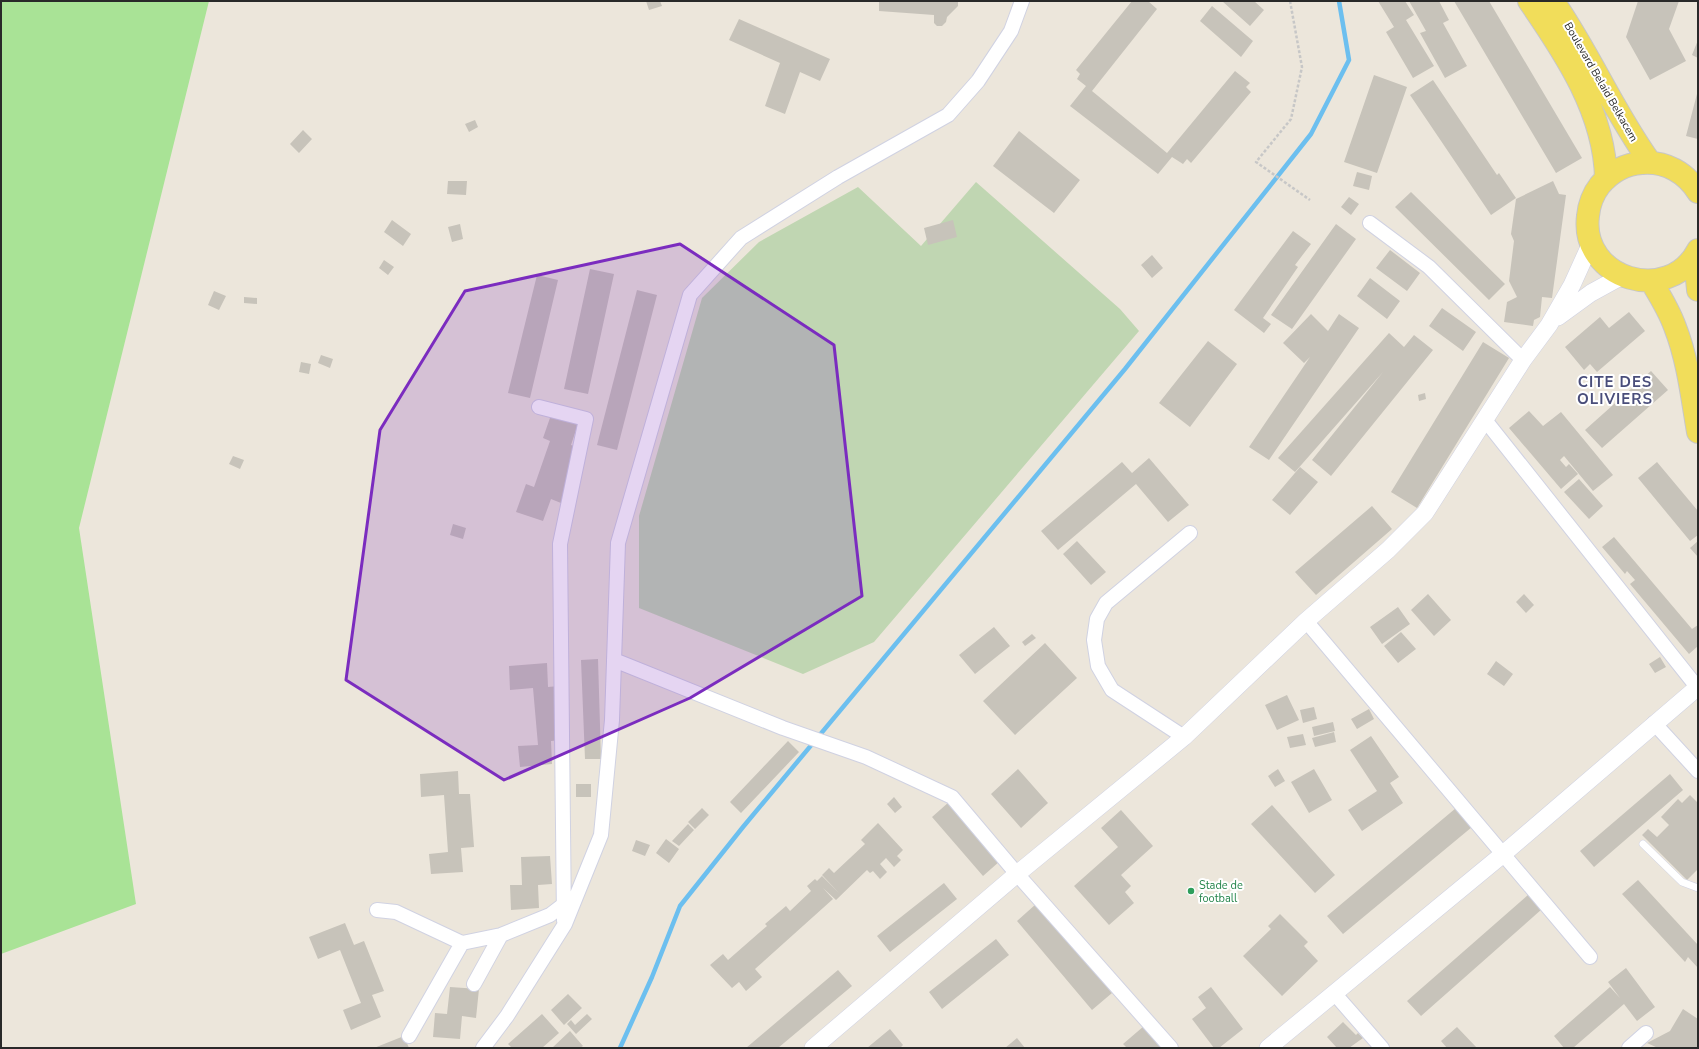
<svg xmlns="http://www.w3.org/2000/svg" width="1699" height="1049" viewBox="0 0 1699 1049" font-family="'Nunito Sans',sans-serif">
  <rect width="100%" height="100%" fill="#ece6db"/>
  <path fill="#a9e396" d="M1 1H209L79 528 136 904 1 954Z"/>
  <path fill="#c0d6b2" d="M976 182 1120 309 1139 331 874 642 803 674 639 608V516L702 298 759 242 858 187 921 246Z"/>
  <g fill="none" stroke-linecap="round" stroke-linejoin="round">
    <path stroke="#6cbfef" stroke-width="4.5" d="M620 1048 652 977 680 906 743 827 1125 369 1311 134 1349 60 1339 1"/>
  </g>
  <path fill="#c7c3ba" d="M646 1H660L662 6 649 10Z
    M879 1H958V6L947 17 946 22 942 26H937L934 23V15L879 11Z
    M1132 1H1148L1157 9 1092 91 1167 153 1235 71 1250 83 1246 87 1251 92 1191 163 1187 159 1183 164 1172 157 1158 174 1070 106 1086 86 1077 79 1080 74 1076 70Z
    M1222 1H1254L1264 10 1250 26Z
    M1378 1H1405L1414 15 1406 20 1434 66 1413 78 1386 32 1394 27Z
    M1409 1H1439L1449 20 1443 23 1467 66 1445 78 1420 33 1426 31Z
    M1454 1H1489L1582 158 1556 173Z
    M1638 1H1679L1669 29 1686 61 1650 80 1626 37Z
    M1212 6 1253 41 1241 57 1200 21Z
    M739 19 830 59 820 81 800 72 785 114 765 106 780 63 729 40Z
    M1698 40V58L1692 55Z
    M1374 75 1407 87 1377 173 1344 162Z
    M1433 80 1497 175 1499 173 1516 198 1491 215 1410 95Z
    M1698 90V139L1686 136Z
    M475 120 478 127 469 132 465 124Z
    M303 130 312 139 299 153 290 144Z
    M1019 131 1080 180 1054 213 993 166Z
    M1357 172 1372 176 1369 190 1353 186Z
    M448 181H467L466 195 447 194Z
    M1553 181 1559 194 1566 195 1552 298 1542 297 1540 317 1534 320 1533 326 1504 322 1507 302 1517 297 1509 281 1514 241 1511 234 1516 199Z
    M1411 192 1505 284 1489 300 1395 207Z
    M1349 197 1359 204 1351 215 1341 207Z
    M392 220 411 234 403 246 384 232Z
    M953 220 957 237 928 245 924 228Z
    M460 224 463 239 452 242 448 227Z
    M1336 224 1356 239 1292 329 1271 315Z
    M1293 231 1311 244 1295 265 1298 267 1263 318 1271 324 1264 333 1234 310Z
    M1390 250 1420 273 1407 291 1376 268Z
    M1152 255 1163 268 1152 278 1141 265Z
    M384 260 394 267 388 275 379 268Z
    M590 269 614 274 588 394 564 389Z
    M537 275 558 280 530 398 508 393Z
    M1370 278 1400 301 1387 319 1357 296Z
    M637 290 657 295 617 450 597 445Z
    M214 291 226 296 219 310 208 305Z
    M244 297 257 298V304L244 303Z
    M1442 308 1476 332 1463 351 1429 326Z
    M1629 312 1645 331 1597 372 1590 364 1584 370 1565 347 1600 317 1609 328Z
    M1311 314 1328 331 1339 314 1359 328 1269 460 1249 447 1310 357 1304 363 1283 343Z
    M1389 333 1404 347 1414 335 1433 350 1331 476 1312 460 1383 372 1295 472 1278 458Z
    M1208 341 1237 364 1190 427 1159 403Z
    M1483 342 1509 358 1417 508 1391 492Z
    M321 355 333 359 330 368 318 363Z
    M301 362 311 364 309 374 299 372Z
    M1651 371 1668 390 1602 448 1585 430Z
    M1425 393 1426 399 1419 401 1418 395Z
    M1529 411 1543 426 1561 412 1613 475 1593 491 1564 456 1560 460 1566 467 1569 464 1578 474 1561 489 1509 428Z
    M551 415 578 424 571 445 580 448 561 503 551 499 543 521 516 512 526 484 534 487 550 441 543 438Z
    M233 456 244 460 240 469 229 464Z
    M1149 458 1189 505 1168 522 1136 484 1058 550 1041 531 1122 462 1132 473Z
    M1657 462 1698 511V535L1690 541 1638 478Z
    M1300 467 1318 482 1290 515 1272 500Z
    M1579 479 1603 506 1589 519 1564 492Z
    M1372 506 1392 529 1316 595 1295 572Z
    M453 524 466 528 463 539 450 535Z
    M1614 537 1692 629 1698 625V646L1689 654 1630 584 1635 580 1627 571 1625 574 1602 547Z
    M1077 541 1106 572 1091 585 1063 554Z
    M1698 541V557L1690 548Z
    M1428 594 1451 620 1434 636 1411 610Z
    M1524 594 1534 605 1526 613 1516 602Z
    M1398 607 1410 624 1382 644 1370 627Z
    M994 627 1010 646 975 674 959 655Z
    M1401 632 1416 649 1398 663 1384 646Z
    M1032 634 1036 638 1025 646 1022 642Z
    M1045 643 1077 678 1015 735 983 701Z
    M1660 657 1666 667 1655 673 1649 664Z
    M598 659 601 759H585L581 660Z
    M1496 661 1513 674 1504 686 1487 674Z
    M547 663 548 687 559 686 561 740 551 741 552 764 520 767 518 746 538 745 533 688 510 690 509 666Z
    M1287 695 1299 720 1277 730 1265 705Z
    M1314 707 1317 719 1303 723 1300 710Z
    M1369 709 1374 719 1357 729 1351 719Z
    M1333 722 1335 731 1314 736 1312 727Z
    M1334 732 1336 742 1315 747 1312 738Z
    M1303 734 1306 745 1290 748 1287 737Z
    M1371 736 1399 777 1390 783 1403 803 1362 831 1348 810 1377 791 1350 750Z
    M788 741 799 752 741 813 730 802Z
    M1018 769 1048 803 1021 828 991 794Z
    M1278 769 1285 781 1275 787 1268 776Z
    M1314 769 1332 800 1309 813 1291 782Z
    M458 771 459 794H470L474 847 461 848 463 872 431 874 429 854 448 852 444 795 421 797 420 774Z
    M1670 774 1683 790 1594 867 1580 851Z
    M576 784H591V797H576Z
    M1690 795 1698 803V869L1687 880 1642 835 1648 829 1657 837 1669 825 1661 817 1678 799 1682 803Z
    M894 797 902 807 895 813 887 804Z
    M949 802 1000 861 983 876 932 817Z
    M1272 805 1335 875 1315 893 1251 824Z
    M702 808 709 815 695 829 688 822Z
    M1456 808 1472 827 1343 934 1327 916Z
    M1121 810 1153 846 1121 875 1131 886 1125 892 1134 903 1109 925 1074 886 1118 847 1101 828Z
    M878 823 903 850 897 856 901 860 894 867 886 858 880 864 887 872 880 879 873 871 870 873 867 870 836 900 823 888 833 899 755 969 762 977 746 991 739 982 732 988 710 965 723 954 728 960 767 926 765 924 786 906 790 911 811 891 807 886 815 879 817 881 822 876 839 893 822 875 829 868 834 873 865 844 861 840Z
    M688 824 694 830 679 846 672 841Z
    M666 839 679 849 669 863 656 853Z
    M636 840 650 845 645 856 632 851Z
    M550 856 552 884 538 885 539 908 511 910 510 885H522L521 857Z
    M1638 880 1698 945V968L1688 957 1685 962 1622 894Z
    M944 883 957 899 890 952 877 936Z
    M1529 894 1542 909 1421 1016 1407 1001Z
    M1036 904 1112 993 1092 1010 1017 921Z
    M1280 914 1308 942 1304 946 1318 961 1282 996 1243 956 1271 929 1268 926Z
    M345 923 354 945 364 941 384 991 372 995 381 1017 351 1030 343 1010 361 1003 340 950 318 959 309 937Z
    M996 939 1009 955 942 1009 929 992Z
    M1626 968 1655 1007 1637 1021 1624 1004 1573 1048H1564L1554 1036 1610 987 1620 998 1608 982Z
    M838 970 852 986 778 1048H746Z
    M450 987 479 989 476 1018 462 1016 460 1039 433 1037 435 1013 447 1014Z
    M1211 987 1243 1029 1219 1048H1214L1192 1019 1206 1008 1198 997Z
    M568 994 582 1008 564 1025 551 1010Z
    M1683 1009 1698 1019V1048H1658L1647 1043 1670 1031Z
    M542 1014 559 1033 542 1048H512L508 1044Z
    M587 1014 592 1019 576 1034 567 1024 571 1020 575 1025Z
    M1343 1022 1356 1035 1358 1033 1363 1038 1349 1048H1337L1327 1037Z
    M1144 1026 1162 1048H1127L1123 1044Z
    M1457 1027 1477 1048H1447L1441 1041Z
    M890 1029 903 1045 900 1048H867Z
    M570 1031 583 1046 580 1048H552Z
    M404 1036 409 1048H374Z
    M1017 1038 1025 1048H1005Z"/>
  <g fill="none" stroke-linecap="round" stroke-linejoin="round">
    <defs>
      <path id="service" d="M1643 844 1682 882 1698 888"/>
      <path id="minor" d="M1370 223 1429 267 1523 360
        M539 407 586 419 560 544 564 921
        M1485 420 1697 687
        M1306 621 1590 957
        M614 660 783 728 866 757 952 797 1017 874 1171 1048
        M1654 723 1698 771
        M1184 737 1112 690 1098 666 1094 640 1097 619 1106 603 1190 533
        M377 910 396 912 462 943 501 935 550 915 563 905
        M474 984 501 935
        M1334 993 1382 1048
        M409 1036 462 943
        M483 1048 507 1016 565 924 601 835 612 720 618 543 690 295 741 238 838 177 948 115 978 81 1011 31 1022 1
        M1629 1048 1646 1033"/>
      <path id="tertiary" d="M1558 317 1591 293 1622 276
        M813 1048 1017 874 1184 737 1306 621 1388 550 1425 513 1523 360 1549 325 1572 285 1591 243
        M1268 1048 1502 855 1698 687"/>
      <path id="primary" d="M1529 1C1565 53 1605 113 1606 179
        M1553 1C1589 52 1613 111 1650 162
        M1698 192C1686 173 1666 161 1642 163 1625 164 1611 172 1600 185 1593 194 1589 205 1588 216 1580 279 1669 306 1698 250
        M1695 255 1698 290
        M1651 281C1660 296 1669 310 1675 327 1688 360 1692 397 1698 432"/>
    </defs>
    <use href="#service" stroke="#d0d2e2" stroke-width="8"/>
    <use href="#minor" stroke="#d0d2e2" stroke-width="16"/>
    <use href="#tertiary" stroke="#d0d2e2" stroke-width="18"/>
    <use href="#primary" stroke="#c7c7c7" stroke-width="24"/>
    <path stroke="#c7c7c7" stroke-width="2.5" stroke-dasharray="3 2" stroke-linecap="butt" d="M1290 1 1302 67 1291 119 1256 162 1310 200"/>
    <use href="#service" stroke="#fff" stroke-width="7"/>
    <use href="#minor" stroke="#fff" stroke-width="14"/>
    <use href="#tertiary" stroke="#fff" stroke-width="17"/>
    <use href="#primary" stroke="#f1dd5a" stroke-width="22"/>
  </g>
  <path fill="#7b2cbf" fill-opacity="0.2" stroke="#7b2cbf" stroke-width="3" stroke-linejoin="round" d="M680 244 834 345 862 596 690 698 504 780 346 680 380 430 465 291Z"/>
  <circle fill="#2e9e5b" stroke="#fff" stroke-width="1.5" cx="1191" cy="891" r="4"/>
  <g text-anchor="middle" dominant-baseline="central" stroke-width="4" stroke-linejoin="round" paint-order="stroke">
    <g font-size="11" fill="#292929" stroke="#fff">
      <text transform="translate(1601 82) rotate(60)">Boulevard Belaid Belkacem</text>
    </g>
    <g font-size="11" fill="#27864d" stroke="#fff" text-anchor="start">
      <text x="1199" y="885">Stade de<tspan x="1199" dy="13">football</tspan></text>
    </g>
    <g font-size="15" font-weight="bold" letter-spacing="1" fill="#494d7a" stroke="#fff">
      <text x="1615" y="382">CITE DES<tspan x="1615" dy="17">OLIVIERS</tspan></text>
    </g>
  </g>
  <rect width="1699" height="1049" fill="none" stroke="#292929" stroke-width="4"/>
</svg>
